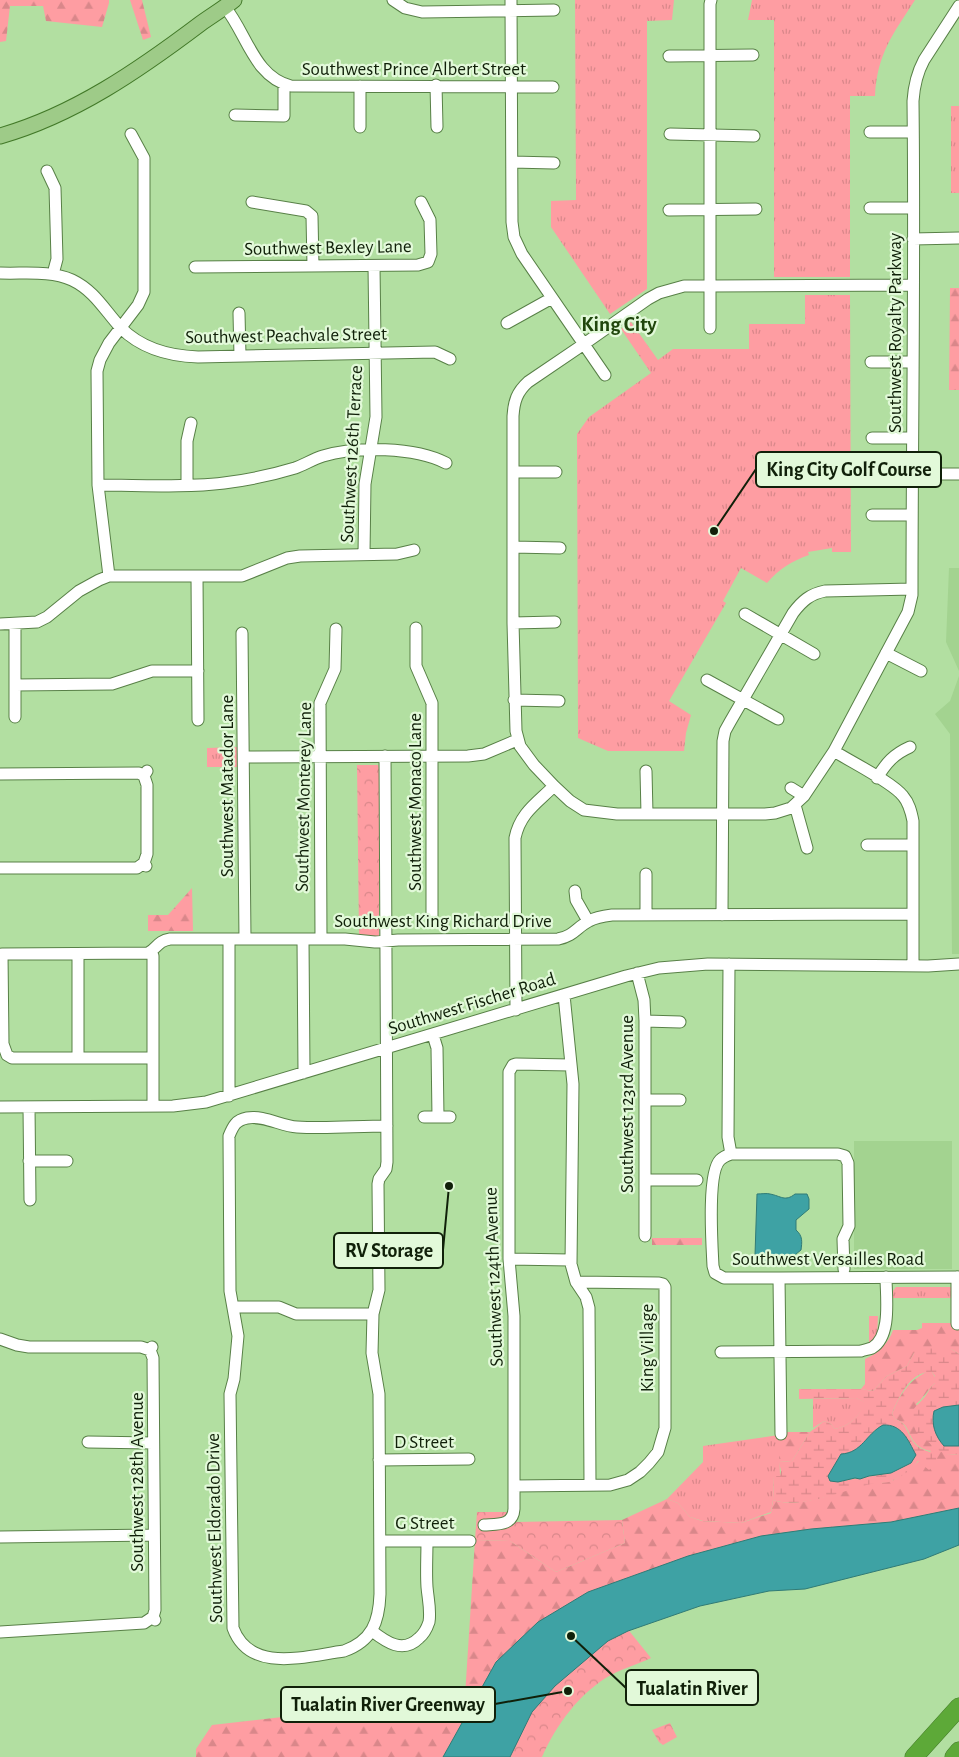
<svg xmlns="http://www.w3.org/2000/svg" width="959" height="1757" viewBox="0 0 959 1757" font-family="'Alegreya Sans',sans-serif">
  <defs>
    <pattern id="grass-tufts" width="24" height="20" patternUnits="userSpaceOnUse" patternTransform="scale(1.25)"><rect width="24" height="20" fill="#fe9da2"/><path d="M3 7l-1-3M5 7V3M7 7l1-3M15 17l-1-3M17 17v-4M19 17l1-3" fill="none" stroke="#d9878a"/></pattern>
    <pattern id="forest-firs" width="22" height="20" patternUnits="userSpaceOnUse" patternTransform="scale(1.25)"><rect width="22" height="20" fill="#fe9da2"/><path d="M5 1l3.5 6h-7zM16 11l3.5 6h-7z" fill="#d9878a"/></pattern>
    <pattern id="wetland-marsh" width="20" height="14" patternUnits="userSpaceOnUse" patternTransform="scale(1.25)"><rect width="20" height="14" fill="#fe9da2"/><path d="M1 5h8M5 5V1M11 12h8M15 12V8" fill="none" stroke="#d9878a"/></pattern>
    <pattern id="park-crowns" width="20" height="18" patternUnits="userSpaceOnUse" patternTransform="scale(1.25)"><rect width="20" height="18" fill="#fe9da2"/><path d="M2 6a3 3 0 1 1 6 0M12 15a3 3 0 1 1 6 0" fill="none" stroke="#d9878a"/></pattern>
  </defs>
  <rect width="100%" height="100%" fill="#b2dfa1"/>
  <path fill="#a3d390" d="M949 568H959V671L946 642Z
    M959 676V954H952L950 734 935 714 950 701Z
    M854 1141H952V1269H854Z"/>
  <path fill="url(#grass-tufts)" d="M575 0H674L672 20 647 21V289L610 314 551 227V201L576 200Z
    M752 0H915C893 34 877 54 875 96H850V277H774V20H748Z
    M951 106H959V193H951Z
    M805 295H850L851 552H832V548L808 552 809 555C792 561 779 569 767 583L741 568 723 601 726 603 669 701 691 715 686 733 684 751H608L578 738 577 434 589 417 651 373 621 329 631 322 658 360 673 349H749V324H805Z
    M238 747V767H207V748Z
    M896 1287H952V1298H893V1291Z
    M869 1316H878L877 1336 869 1343Z
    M856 1398 865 1402C860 1416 850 1426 835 1429L831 1424 824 1421 813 1428V1399Z
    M779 1435 780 1476H774L773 1500 771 1512 741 1523 703 1521 690 1517 678 1503 667 1499 703 1462V1446Z"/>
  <path fill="url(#forest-firs)" d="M0 0H109V3L102 27 46 21 43 6H10L6 41 0 42Z
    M130 0H142L151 37 143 40Z
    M950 288H959V390H949Z
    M192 888 193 931H148V915H168Z
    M652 1238H702V1245H652Z
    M922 1323H952V1327H959V1354L951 1349 914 1353 907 1366 887 1376 873 1391 861 1389 865 1384V1359C877 1354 889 1343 893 1330H917L922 1328Z
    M926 1372H932L935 1377V1383C927 1390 924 1398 916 1404L948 1455 959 1454V1508L891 1522 811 1529 761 1536 688 1556 652 1570 496 1662 443 1757H196V1749L212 1725 465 1696 475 1540 510 1541 556 1572 625 1543 622 1520 667 1499 678 1503 690 1517 702 1521 741 1523 771 1513 773 1500C802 1510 843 1489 872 1483 878 1482 885 1483 891 1481 900 1479 922 1458 931 1451 904 1446 915 1425 895 1419L892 1414C899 1396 908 1381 926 1372Z
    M784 1432H810L792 1461 779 1462V1435Z"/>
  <path fill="url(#wetland-marsh)" fill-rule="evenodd" d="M924 1347 951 1349 959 1354V1405L943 1407 944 1446H959V1454L948 1455 938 1450 916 1432 911 1413C915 1407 918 1404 922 1400 928 1394 928 1389 935 1383V1376L932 1372C911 1370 898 1398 892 1414L895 1419C908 1423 907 1435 915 1444 921 1451 930 1450 937 1456L934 1466 929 1470 918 1461C912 1469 903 1476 894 1480 888 1484 879 1482 871 1484 843 1490 802 1510 773 1500L774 1476H780L781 1471 779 1462 792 1461 810 1432 824 1421 831 1424 835 1429C850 1426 860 1416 864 1402L856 1398 799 1399V1389H861L873 1391 887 1376 907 1366 914 1353ZM883 1425 891 1473C873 1476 855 1478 838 1482L849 1454 863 1445 875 1430Z"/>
  <path fill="url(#park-crowns)" d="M357 765H378L379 768V937H359Z
    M477 1512H517L516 1522 622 1520 625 1543 556 1572 510 1541 475 1540Z
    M626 1627 651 1658C638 1664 624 1668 611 1675 580 1692 556 1725 542 1757H505L518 1732 552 1683Z
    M670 1723 677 1737 663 1745 659 1742 652 1730Z"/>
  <path fill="#3ea2a4" stroke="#307b76" d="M757 1194C761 1194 767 1193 770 1194 781 1196 785 1202 795 1194H807L809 1199V1209L796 1220V1230C803 1236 802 1242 801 1250 797 1253 792 1258 787 1260 778 1263 762 1262 755 1255Z
    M959 1405V1446H944C935 1436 931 1424 934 1411L943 1407Z
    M883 1425C902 1424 908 1440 916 1455L911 1463 891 1473 869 1476 860 1479 855 1478 838 1482 830 1481 828 1476 841 1454C862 1453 866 1434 883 1425Z
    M959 1508V1545L924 1559 805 1589 769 1591 700 1606 628 1631 608 1641 555 1686 532 1712 510 1757H443L496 1662 538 1622 588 1592 688 1556 761 1536 811 1529 891 1522Z"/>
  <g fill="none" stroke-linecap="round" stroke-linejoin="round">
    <defs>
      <path id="minor" d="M393 0 405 8 422 12 554 10
        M511 0 512 222 514 237 522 254 605 375
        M225 7C247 34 254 77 291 86L553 87
        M669 56 753 55
        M436 85 437 127
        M360 86V127
        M235 115 284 116V84
        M870 132H913
        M670 134 754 136
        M512 162 554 163
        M47 171 55 188 57 259 53 274
        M252 202 306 211 312 216 313 266
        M870 208H913
        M669 210 756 209
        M913 239 959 238
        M195 267 418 265 428 262 431 254 430 220 421 202
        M0 273C24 274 50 270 72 280 95 291 105 311 121 328 142 349 169 356 198 357L435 352 450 359
        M913 285 710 286H684L659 293 648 299 584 344 528 382C517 392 514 401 513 416V623L516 731 520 746 534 765 554 786 570 801 584 810 617 814H765L775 813 791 808 804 796 834 751 908 612 912 595C912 430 915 266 913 101 914 86 917 73 924 60L959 6
        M239 313 240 356
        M507 323 552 298
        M710 328V4L711 0
        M871 362H913
        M872 438H912
        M513 472H556
        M912 474H959
        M98 485C139 485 184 488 224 483 248 480 272 475 295 468 304 465 313 459 323 456 356 446 415 447 446 463
        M187 485V441L191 423
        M872 515H912
        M513 547 560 548
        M364 554 365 484 376 417 374 266
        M109 576 98 485 97 371 100 360 109 343 138 305 144 292V158L131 134
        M197 576 198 720
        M745 614 814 654
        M513 623 555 622
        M0 624 37 622 47 617 79 591 99 580 109 576H242L287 558 300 556 397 554 414 550
        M15 624V717
        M416 628V666L432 703V919
        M242 633 245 939
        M886 653 921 671
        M707 680 778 719
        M15 685 112 684 152 671H198
        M514 700 559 701
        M834 751C851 762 892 782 903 796 909 803 911 811 913 821V966
        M385 756 387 1162 386 1169 379 1179 378 1184 379 1290 373 1314 372 1353 379 1394 380 1594C379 1622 372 1641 344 1651 306 1656 250 1674 233 1628L230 1394 234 1379 238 1336 230 1291 229 1136C233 1126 236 1120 247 1118 264 1115 281 1126 297 1127 327 1129 357 1126 387 1126
        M245 757 468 756 484 754 517 740
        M646 771 647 814
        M0 774 139 773 144 776
        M877 778C886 763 894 754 910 747
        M791 788 804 796
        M795 805 807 848
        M867 845H913
        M144 863 147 854V785L144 776 147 771
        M0 868H137L144 863 146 866
        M646 874V915
        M575 891 576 900 588 921
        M722 915 723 741 725 731 730 722 793 613C802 601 810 594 825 591L912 589
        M229 939V1096
        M303 939 304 1073
        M321 939 320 703 335 669 336 629
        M151 952 153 956V1106
        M729 964 728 1137 731 1154
        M637 973 644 1000 645 1021V1236
        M516 1010 515 838C520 813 537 803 554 786
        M645 1021 680 1022
        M433 1035 437 1048 438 1117H450
        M0 1044H3L7 1055 12 1058H153
        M3 1044 2 954 148 953C157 949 157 941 170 939H345L375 942 398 940 558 939C574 936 577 927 589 921 596 917 604 916 612 915L913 914
        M78 1058V954
        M645 1100H680
        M0 1107 173 1106 206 1102 626 976 659 968 708 964 928 966 959 964
        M29 1107 30 1200
        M424 1117H438
        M29 1161H67
        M645 1180H697
        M509 1259 570 1260
        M844 1269 843 1239 849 1226 848 1163 845 1156 838 1154H731C728 1155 723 1157 720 1160 707 1173 712 1245 713 1266L715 1273 724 1278H779L959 1277
        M957 1277V1324
        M779 1278 781 1434
        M576 1282 586 1297 589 1308 590 1485
        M234 1307H279L296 1314H373
        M0 1339 17 1345 29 1347H141L150 1350
        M152 1347 150 1350 153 1358 155 1610 153 1617
        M721 1352 861 1351C864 1350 869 1349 872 1348 892 1336 886 1297 886 1277
        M88 1442 153 1443
        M379 1460 469 1459
        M514 1486 610 1485 628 1480 640 1472 649 1463 658 1452 665 1428V1287L663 1284 659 1283 576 1282 571 1264 573 1084 564 995
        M484 1525C497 1524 513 1526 514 1509V1316L509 1259V1072L513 1065 516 1064 570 1065
        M0 1537 154 1535
        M380 1541H470
        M372 1631C386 1642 403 1654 419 1638 424 1634 427 1628 429 1622 431 1610 428 1599 427 1587 426 1572 427 1556 427 1541
        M0 1632 144 1623 153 1617 155 1620"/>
      <path id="major" d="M0 136C74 115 139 70 200 24 211 16 223 9 234 0"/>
      <path id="highway" d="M914 1757 959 1707
        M954 1757 959 1751"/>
    </defs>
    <use href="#minor" stroke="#588047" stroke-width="13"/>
    <use href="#major" stroke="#427928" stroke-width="17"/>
    <use href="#highway" stroke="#427928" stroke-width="19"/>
    <use href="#minor" stroke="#fff" stroke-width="11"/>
    <use href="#major" stroke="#9ecb88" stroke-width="15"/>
    <use href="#highway" stroke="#5da938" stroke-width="18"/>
  </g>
  <g text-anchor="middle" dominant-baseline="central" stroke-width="4.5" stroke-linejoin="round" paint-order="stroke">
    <g font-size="19" fill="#102009" stroke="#e2f9d9">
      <text x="414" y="69">Southwest Prince Albert Street</text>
      <text transform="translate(328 248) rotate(-1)">Southwest Bexley Lane</text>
      <text transform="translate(895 333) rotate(-90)">Southwest Royalty Parkway</text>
      <text transform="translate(286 336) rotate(-1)">Southwest Peachvale Street</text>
      <text transform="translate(352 454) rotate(-87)">Southwest 126th Terrace</text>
      <text transform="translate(227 786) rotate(-90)">Southwest Matador Lane</text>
      <text transform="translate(304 797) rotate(-89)">Southwest Monterey Lane</text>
      <text transform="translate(415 802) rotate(-90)">Southwest Monaco Lane</text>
      <text x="443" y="921">Southwest King Richard Drive</text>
      <text transform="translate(472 1004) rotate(-17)">Southwest Fischer Road</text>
      <text transform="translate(627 1104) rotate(-90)">Southwest 123rd Avenue</text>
      <text x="828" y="1259">Southwest Versailles Road</text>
      <text transform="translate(494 1277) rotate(-92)">Southwest 124th Avenue</text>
      <text transform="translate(647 1348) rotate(-90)">King Village</text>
      <text x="424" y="1442">D Street</text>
      <text transform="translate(137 1482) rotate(-90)">Southwest 128th Avenue</text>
      <text x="425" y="1523">G Street</text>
      <text transform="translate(215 1528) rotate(-91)">Southwest Eldorado Drive</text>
    </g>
    <g font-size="21" font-weight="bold" fill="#20460c" stroke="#e2f9d9">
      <text x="619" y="324">King City</text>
    </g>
  </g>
  <path fill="none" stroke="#102009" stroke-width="2" d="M714 531L756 469M449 1186L443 1250M571 1636L626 1688M568 1691L495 1704"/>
  <g fill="#102009" stroke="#e2f9d9" stroke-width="2">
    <circle cx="714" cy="531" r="5"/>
    <circle cx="449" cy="1186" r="5"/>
    <circle cx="571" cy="1636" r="5"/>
    <circle cx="568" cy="1691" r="5"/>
  </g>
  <g fill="#e2f9d9" stroke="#102009" stroke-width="2">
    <rect x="756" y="452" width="185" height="35" rx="5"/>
    <rect x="334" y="1233" width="109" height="35" rx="5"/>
    <rect x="626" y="1670" width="132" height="35" rx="5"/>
    <rect x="281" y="1687" width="214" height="35" rx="5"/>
  </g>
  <g font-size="20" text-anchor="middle" font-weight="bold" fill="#102009">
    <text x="849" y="476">King City Golf Course</text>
    <text x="389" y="1257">RV Storage</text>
    <text x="692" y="1695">Tualatin River</text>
    <text x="388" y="1711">Tualatin River Greenway</text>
  </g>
</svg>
